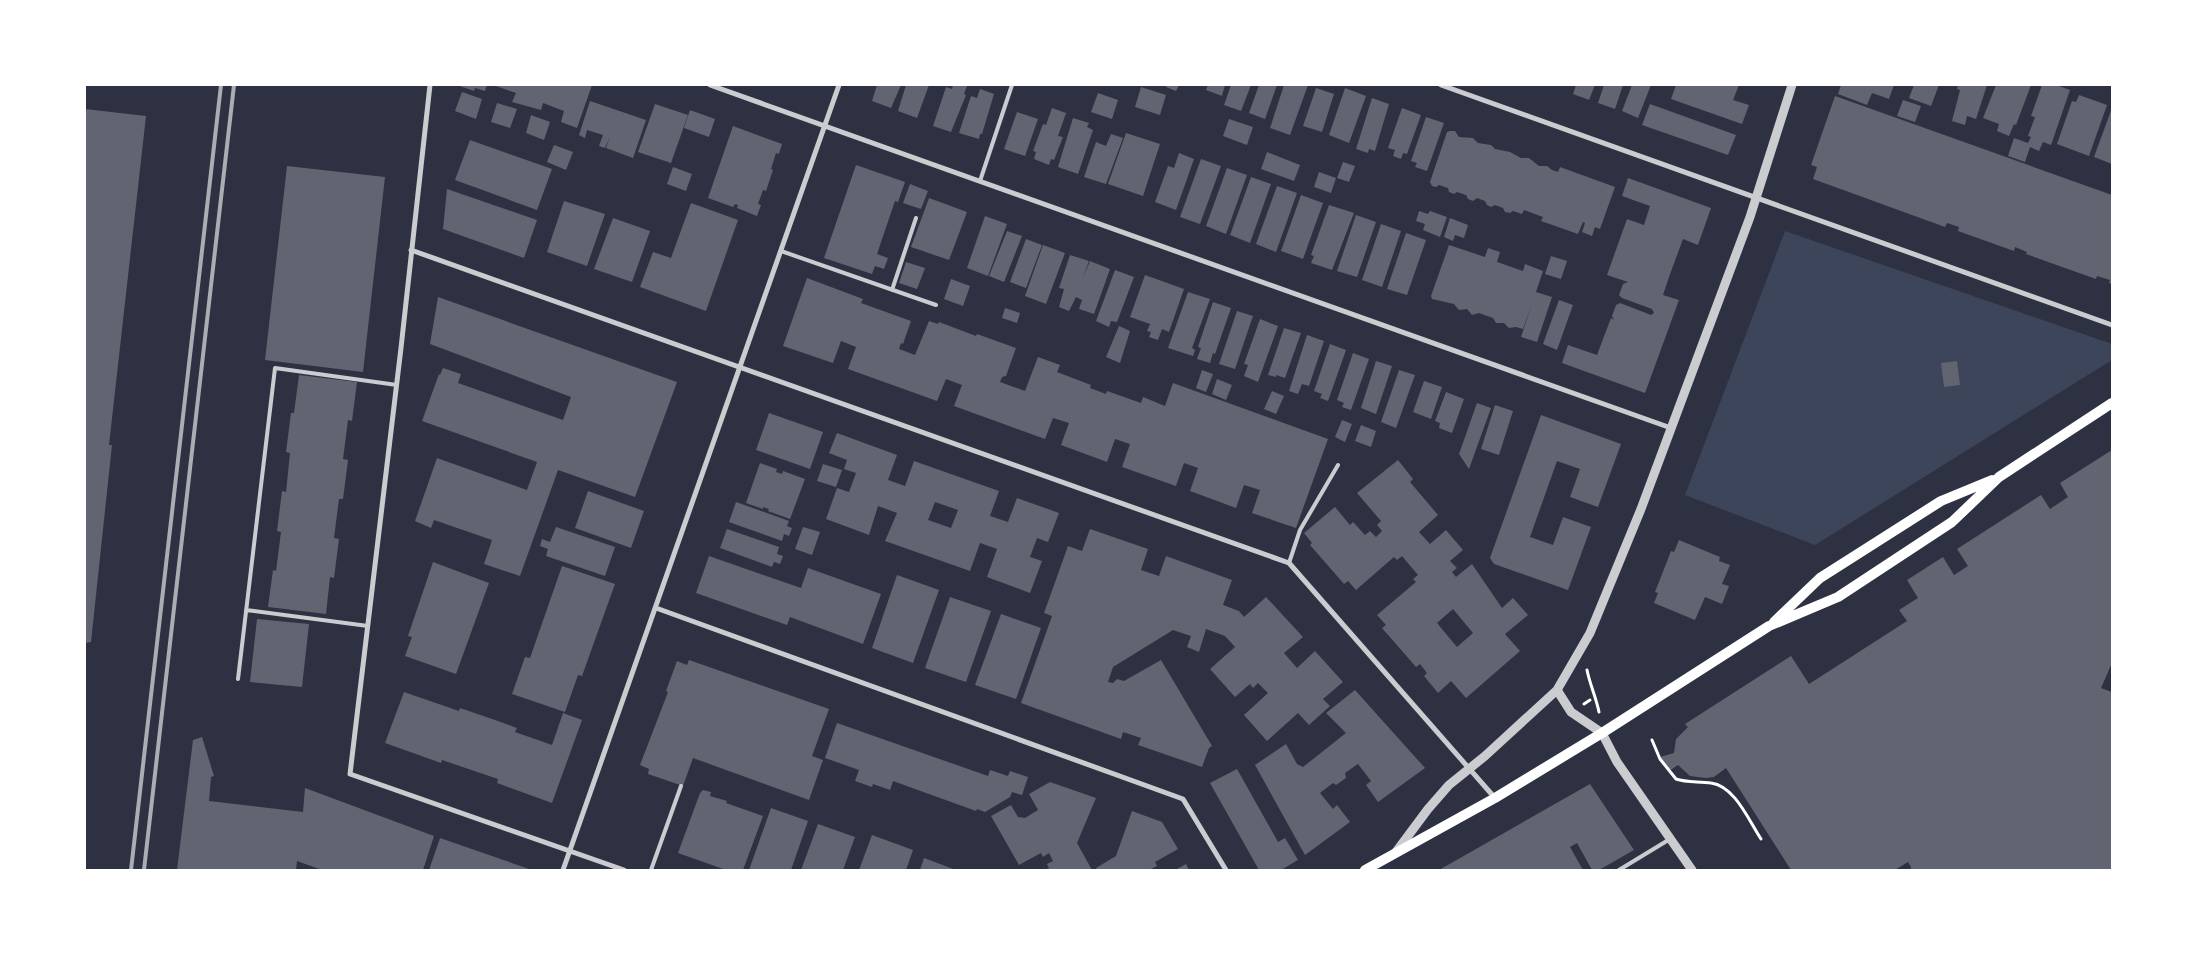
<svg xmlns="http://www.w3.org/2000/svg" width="2197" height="955" viewBox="0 0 2197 955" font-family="'DM Sans',sans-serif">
  <rect width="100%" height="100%" fill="#2d3142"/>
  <path fill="#3c4559" d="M1785 231 2112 344V360L1815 545 1685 495Z"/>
  <path fill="#626471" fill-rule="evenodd" d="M457 85H487L485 91 475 88 474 91Z
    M493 85H592L577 128 561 122 564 111 543 103 541 110 512 102 516 93Z
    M877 85H901L891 108 872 101Z
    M906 85H929L917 118 898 111Z
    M953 85 967 86 964 94 966 95 951 132 933 126 946 87 952 89Z
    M1167 85H1179L1176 91 1166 87Z
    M1208 85H1225L1222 96 1206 90Z
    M1231 85H1251L1241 111 1224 105Z
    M1259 85H1277L1265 119 1249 113Z
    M1284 85H1308L1290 135 1270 128Z
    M1576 85H1595L1589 100 1573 94Z
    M1604 85H1623L1615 109 1598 103Z
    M1632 85H1651L1638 118 1622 111Z
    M1676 85H1739L1733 100 1749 105 1742 124 1671 99Z
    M1841 85H1894L1889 99 1872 93 1867 105 1838 94Z
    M1914 85H1939L1931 106 1909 98Z
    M1958 85H1987L1976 119 1967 116 1965 125 1952 121 1960 90 1957 89Z
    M1996 85H2031L2016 125 2014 124 2009 136 1997 131 1999 124 1983 118Z
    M2042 85H2056L2070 90 2051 145 2043 142 2039 151 2030 147 2025 162 2008 156 2014 138 2028 143 2031 137 2028 136 2035 117 2031 116Z
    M1141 87 1166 95 1160 115 1135 107Z
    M1316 88 1334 94 1322 132 1303 126Z
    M1345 88 1366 96 1349 143 1329 135Z
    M980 89 994 94 982 134H980L979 139 959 133 971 96 977 98Z
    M462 92 482 99 476 119 455 111Z
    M1098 93 1118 100 1112 119 1091 112Z
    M2079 95 2107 105 2089 156 2057 144 2072 101 2076 102Z
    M1835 96 2112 195V284L2109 283 2110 280 2097 276 2096 279 2026 254 2027 252 2015 247 2014 251 1958 231 1959 227 1947 223 1945 227 1813 179 1817 167 1811 165Z
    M1372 98 1389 104 1375 151 1369 149 1368 153 1356 149Z
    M1903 100 1921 106 1915 122 1897 116Z
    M590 101 646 120 633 158 606 148 610 137 605 148 599 146 603 135 587 130 585 138 579 135Z
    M497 103 517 109 510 128 491 122Z
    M655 104 688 115 671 163 638 152Z
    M1650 104 1736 135 1728 155 1642 125Z
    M1052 108 1066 113 1058 136 1063 137 1054 160 1051 159 1049 165 1034 159 1036 152 1033 151 1043 124 1046 125Z
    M1402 108 1421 115 1407 154 1403 153 1401 159 1393 156 1395 150 1388 148Z
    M2112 108V164L2094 157Z
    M85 109 146 116 109 445H112L91 642 85 643Z
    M690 110 715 119 709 137 684 128Z
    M1017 112 1038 119 1025 156 1004 149Z
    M531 115 550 122 544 140 526 133Z
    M1426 117 1444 123 1427 171 1415 167 1417 163 1411 161Z
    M1073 118 1089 123 1087 127 1093 130 1078 174 1058 167Z
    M1229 119 1253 127 1247 145 1223 136Z
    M733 126 782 144 779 154 776 153 771 169 773 170 766 191 763 190 758 204 761 205 757 216 737 208 738 205 735 204 733 207 708 198Z
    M1450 131H1455L1459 137 1473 138 1478 143 1491 145 1495 149 1510 152 1521 158H1529L1539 166H1547L1552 170 1558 172 1560 167 1615 187 1600 229 1595 227 1592 236 1582 232 1585 223 1583 222 1578 234 1541 221 1543 217 1524 210 1522 214 1513 211 1510 213 1505 212 1503 208 1495 205 1491 207 1487 205 1485 201 1477 198 1473 201 1468 199 1466 195 1457 192 1454 194 1449 192 1448 188 1439 185 1436 187 1432 186 1430 182 1447 132Z
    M1126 133 1160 144 1143 196 1108 184Z
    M1111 134 1123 138 1106 184 1084 177 1096 142 1106 146Z
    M470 140 552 169 537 210 455 180Z
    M554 145 573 152 566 170 547 162Z
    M1267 152 1300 165 1294 181 1261 169Z
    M1179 153 1194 159 1176 210 1155 202 1168 166 1174 168Z
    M1201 159 1221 166 1200 224 1180 217Z
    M1343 162 1355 166 1349 182 1337 178Z
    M856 165 905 182 898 202 895 201 877 254 888 258 884 269 875 266 872 274 824 258Z
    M287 166 385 177 363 372 265 360Z
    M673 167 692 174 686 191 667 184Z
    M1227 168 1247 175 1226 234 1206 226Z
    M1319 172 1336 178 1331 193 1314 187Z
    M1251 177 1271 184 1250 243 1230 235Z
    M1628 178 1711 208 1698 245 1683 239 1669 277 1663 295 1679 300 1645 393 1562 363 1568 345 1597 355 1611 318 1614 320 1612 316 1616 305 1620 303 1651 315 1654 313 1652 309 1622 298 1619 295 1623 284 1628 282 1607 275 1627 219 1644 225 1650 206 1622 196Z
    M910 184 928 191 921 209 903 203Z
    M1277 186 1297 193 1276 252 1256 244Z
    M447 189 537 220 524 258 443 229Z
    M1301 195 1323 203 1303 259 1281 251Z
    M929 198 967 212 949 260 911 247Z
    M564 201 605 214 587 266 547 252Z
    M691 203 738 220 706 311 640 287 653 252 671 258Z
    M1329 205 1354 213 1332 270 1311 263 1314 256 1311 255Z
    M1419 211 1428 214 1430 211 1447 217 1440 237 1423 230 1425 224 1416 221Z
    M1356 215 1376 222 1357 277 1337 271Z
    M985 216 1007 224 988 276 967 268Z
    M613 218 650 231 632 282 594 269Z
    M1450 218 1468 225 1464 238 1455 235 1453 241 1444 237Z
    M1381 224 1401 231 1382 287 1362 280Z
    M1007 231 1022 236 1004 282 989 276Z
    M1406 233 1426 240 1407 295 1387 289Z
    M1026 239 1042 245 1026 288 1010 282Z
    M1043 245 1065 253 1046 304 1025 296Z
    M1449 245 1485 257 1488 248 1500 252 1497 262 1523 271 1525 264 1543 271 1536 292 1552 297 1537 342 1521 337 1532 304 1523 329 1516 327 1509 328 1504 323H1496L1493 318 1479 313 1472 315 1467 309 1459 310 1454 304 1432 299 1431 296Z
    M1070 255 1089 261 1083 278 1090 261 1110 269 1094 314 1079 309 1082 300 1076 297 1069 311 1059 307 1064 289 1059 288Z
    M1551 256 1567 261 1561 279 1545 274Z
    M906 262 925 268 917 289 899 283Z
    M1115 270 1134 277 1117 322 1111 321 1109 327 1096 321Z
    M1145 275 1184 289 1169 332 1162 329 1158 340 1149 337 1151 332 1147 331 1150 324 1130 317Z
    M807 278 863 299 861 303 911 321 903 344 901 343 899 349 915 355 929 321 938 324 939 322 976 336 977 334 1016 348 1006 376 1002 377 1000 382 1025 391 1038 357 1060 365 1057 372 1091 385 1090 388 1106 394 1107 391 1141 403 1143 397 1165 406 1173 383 1328 439 1296 528 1252 513 1260 490 1244 485 1236 508 1190 491 1198 468 1184 463 1176 486 1122 467 1130 444 1115 439 1107 462 1061 445 1069 423 1053 418 1045 439 954 406 962 385 946 379 937 401 848 369 856 347 841 341 833 363 783 346Z
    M951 279 970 286 963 306 944 299Z
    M1188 292 1210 299 1192 348 1195 350 1193 356 1168 348Z
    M438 297 677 382 635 497 558 470 520 576 484 564 492 540 434 520 431 528 415 521 437 458 527 490 537 462 422 421 439 374 440 375 443 368 461 374 458 383 563 420 571 397 430 344Z
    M1559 300 1573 305 1557 350 1543 344Z
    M1213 302 1231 308 1215 354 1213 353 1210 363 1197 359 1201 348 1198 347Z
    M1005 308 1020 313 1017 323 1002 318Z
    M1237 311 1253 316 1235 369 1219 364Z
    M1260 319 1278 326 1258 382 1244 376 1248 365 1244 364Z
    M1119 326 1130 331 1120 363 1106 357Z
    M1284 328 1301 333 1285 378 1276 375V377L1268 375Z
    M1307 335 1324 341 1309 386 1302 384 1298 394 1289 391Z
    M1330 344 1346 350 1328 401 1320 398 1322 394 1314 391Z
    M1353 353 1369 359 1351 410 1342 407 1344 403 1337 400Z
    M1376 361 1392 366 1376 414 1361 408Z
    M1957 361 1960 385 1944 387 1941 363Z
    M1202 370 1213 374 1206 392 1196 388Z
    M1399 370 1415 375 1396 428 1381 422Z
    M299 375 357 382 352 421 348 420 343 459 348 460 343 499H339L334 538 339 539 334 578 330 577 326 614 268 607 273 570 276 571 281 532 277 531 282 491 286 492 290 453 286 452 291 413H294Z
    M1217 379 1232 385 1226 400 1212 394Z
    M1424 381 1442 387 1431 419 1413 412Z
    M1272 391 1284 396 1276 414 1264 409Z
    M1446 392 1464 399 1452 433 1439 428 1440 423 1435 421Z
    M1477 403 1491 408 1469 469 1459 454Z
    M1495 405 1513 411 1499 455 1481 449Z
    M769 413 823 432 810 469 756 450Z
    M1541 415 1621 444 1598 507 1570 497 1580 469 1557 461 1530 537 1553 545 1563 517 1591 527 1568 590 1494 564 1490 558Z
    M1342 420 1352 424 1345 442 1335 437Z
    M1361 425 1376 431 1371 447 1355 441Z
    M837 433 897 455 888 480 905 486 914 461 999 491 990 516 1008 522 1017 498 1059 513 1048 542 1037 538 1030 557 1042 561 1030 593 987 577 997 549 980 543 970 571 885 541 897 513 878 506 869 535 826 519 837 488 849 492 856 473 844 469 847 460 829 453ZM935 502 958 510 951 528 928 520Z
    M2112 450V663L2101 688 2112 692V870H1910L1911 867 1908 862 1895 870H1791L1726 768 1714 777 1706 778 1690 776 1678 765 1669 771 1660 757 1674 753 1676 739 1688 727 1685 724 1791 656 1809 684 1907 621 1899 610 1918 598 1907 580 1943 557 1954 575 1968 566 1957 549 2041 495 2050 509 2068 497 2060 483Z
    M1398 460 1413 479 1410 482 1438 515 1419 532 1430 544 1446 530 1463 550 1450 561 1457 568 1452 572 1456 577 1472 564 1502 608 1513 598 1528 615 1505 634 1520 651 1466 698 1451 681 1438 693 1424 676 1427 673 1420 664 1416 667 1382 628 1386 625 1377 615 1416 582 1413 579 1418 575 1402 556 1397 560 1394 557 1356 590 1348 581 1344 584 1310 545 1312 543 1304 533 1335 507 1350 525 1353 522 1365 535 1370 531 1376 537 1382 531 1377 525 1381 521 1357 493ZM1453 609 1473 633 1457 647 1437 623Z
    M760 463 777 469 776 472 782 474 783 471 805 479 790 519 768 511 769 509 763 507V509L746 503Z
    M823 464 842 470 836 487 817 481Z
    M588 491 644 511 631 548 575 528Z
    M736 502 789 521 787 526 792 528 789 536 784 534 782 541 729 522Z
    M556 527 615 547 605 576 546 556 548 549 540 546 542 539 550 542Z
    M803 527 820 532 812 555 795 549Z
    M727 529 779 547 777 554 783 556 780 564 774 562 772 567 720 548Z
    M1090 529 1148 549 1141 570 1159 576 1166 556 1232 580 1223 605 1239 611 1244 617 1266 597 1303 637 1284 653 1297 668 1315 651 1343 682 1323 699 1330 706 1309 725 1298 713 1267 741 1244 715 1268 693 1258 683 1253 688 1250 684 1235 697 1210 669 1235 647 1225 636 1206 629 1199 652 1187 647 1191 636 1173 630 1113 667 1108 682 1113 683 1117 679 1124 681 1161 660 1212 746 1209 748 1202 767 1138 745 1141 738 1123 732 1121 739 1021 703 1052 616 1044 613 1068 546 1082 551Z
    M1679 540 1720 557 1719 561 1730 565 1722 584 1729 586 1722 604 1705 597 1695 620 1654 603 1658 593 1655 592 1671 551 1674 552Z
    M709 556 801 588 808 568 881 594 863 644 790 617 787 625 696 593Z
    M433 562 489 583 456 674 405 656 412 637 408 636Z
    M562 566 615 584 582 676 578 675 565 712 512 694 525 657 530 658Z
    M897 575 939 590 913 663 872 648Z
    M950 597 991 611 966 682 925 668Z
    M1001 614 1041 628 1016 699 975 685Z
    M257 619 309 624 302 687 250 682Z
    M689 660 829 709 812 756 823 760 809 800 693 758 683 786 648 774 649 769 640 765 668 692 666 691 677 661 687 665Z
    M1355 690 1425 768 1378 802 1366 785 1371 781 1358 764 1345 773 1346 778 1336 785 1333 783 1320 793 1333 809 1337 805 1350 822 1305 855 1255 765 1286 744 1297 764 1303 767 1346 733 1326 713Z
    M404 692 459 711 460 708 498 721 517 728 515 732 552 745 563 713 582 720 552 803 497 783 498 779 442 760 441 763 385 743Z
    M837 723 988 776 990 770 1008 776 1010 771 1028 777 1022 795 1012 792 1010 797 985 812 977 809 976 811 893 781 890 790 873 784 872 787 855 781 859 770 825 758Z
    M202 737 214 776 211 777 209 801 303 812 305 788 434 836 423 870H322L297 861 296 870H177L193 740Z
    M1237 769 1278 842 1285 838 1298 860 1281 870H1259L1210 783Z
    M1050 782 1096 798 1077 843 1092 870H1045L1049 868 1047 864 1053 861 1049 853 1043 857 1041 853 1019 865 991 816 1011 805 1018 817 1025 818 1038 810 1029 794Z
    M1590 784 1634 850 1599 870H1592L1577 843 1570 847 1583 870H1439Z
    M703 790 711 792 710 796 727 801 726 803 763 816 743 870H726L678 853 700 793Z
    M771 808 808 821 791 870H749Z
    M1132 811 1162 822 1178 849 1155 862 1157 866 1149 870H1097L1096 868 1116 856Z
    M818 824 855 837 843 870H801Z
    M872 835 913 850 906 870H859Z
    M440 838 532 870H429Z
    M924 858 956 870H920Z
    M1186 864 1189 870H1175Z"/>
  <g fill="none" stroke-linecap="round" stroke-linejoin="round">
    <path stroke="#fff" stroke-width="3" d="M1587 670C1590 685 1596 697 1599 712
      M1584 704 1590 700
      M1652 740 1660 759 1676 779C1687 783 1699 781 1711 783 1735 786 1749 821 1761 839"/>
    <path stroke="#caccd0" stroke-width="4" d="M980 181 1012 85
      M781 251 936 305
      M892 290 916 218
      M1289 563 1300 530 1338 465
      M246 610 368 626
      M238 679 275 368 397 385
      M651 870 681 786
      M1619 870 1670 839"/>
    <path stroke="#caccd0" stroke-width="5" d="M430 85 401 348 350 774 624 870
      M710 85 1671 428
      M1441 85 2112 325
      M411 250 1289 563 1495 798
      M656 608 1183 799 1226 870
      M563 870 839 85"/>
    <path stroke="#caccd0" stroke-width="9" d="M1557 690 1571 712 1602 733 1617 762 1692 870
      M1396 852 1428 809 1449 785 1485 756 1557 690 1590 633 1641 509 1750 217 1792 85"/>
    <path stroke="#fff" stroke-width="10" d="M1774 622 1820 578 1941 501 1992 480
      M1365 870 1495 798 1602 733 1769 626 1838 597 1952 522 1999 477 2112 403"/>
    <path stroke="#abadb3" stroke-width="4" d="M131 870 221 85
      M144 870 234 85"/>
  </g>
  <rect width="2197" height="955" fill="none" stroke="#ffffff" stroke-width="172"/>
</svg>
